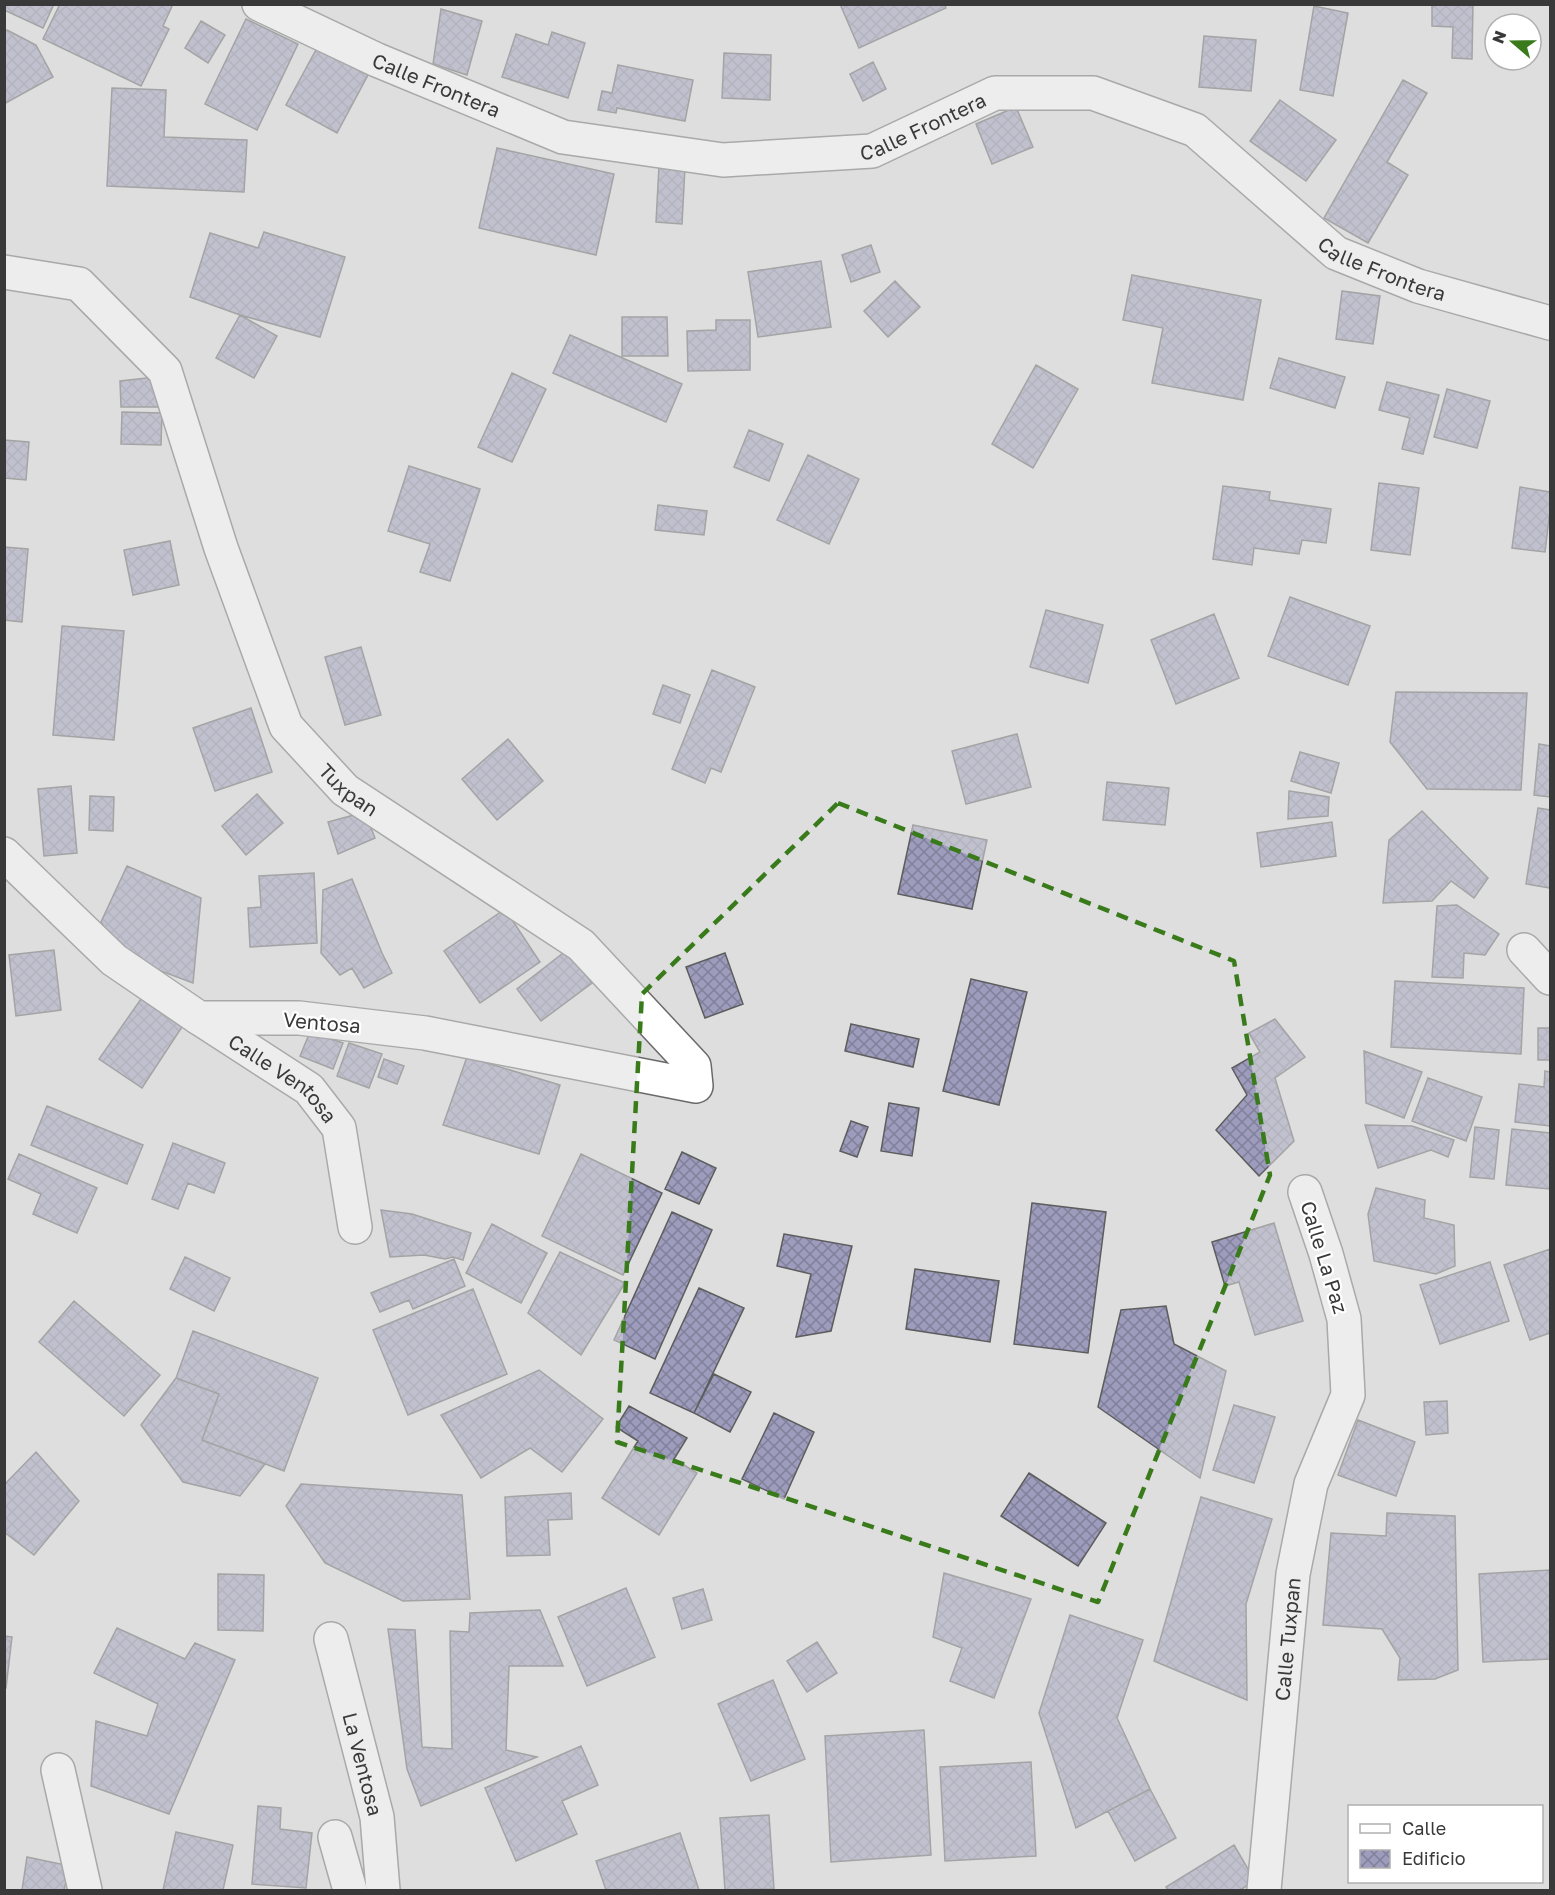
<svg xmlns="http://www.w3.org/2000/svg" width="1555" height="1895" viewBox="0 0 1555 1895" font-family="'Golos Text',sans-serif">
  <defs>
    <pattern id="building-cross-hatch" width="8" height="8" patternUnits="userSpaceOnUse" patternTransform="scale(1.5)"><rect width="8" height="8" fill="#9d9cbc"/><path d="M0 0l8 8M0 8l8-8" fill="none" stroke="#81809a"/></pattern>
  </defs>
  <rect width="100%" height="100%" fill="#dededf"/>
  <path fill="url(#building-cross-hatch)" stroke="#5d5d5e" stroke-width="1.5" d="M4 4H54L43 28 4 10Z
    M60 4H173L163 26 169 29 141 86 43 39Z
    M840 4H944L946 8 859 48Z
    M1432 4H1473L1472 59 1452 58 1453 27 1432 26Z
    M1314 6 1348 13 1333 96 1300 90Z
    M441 9 482 21 467 75 433 64Z
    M246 19 298 44 257 130 205 104Z
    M201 21 225 35 208 63 185 48Z
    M7 30 36 45 53 77 4 104V32Z
    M552 32 585 43 568 98 502 77 516 34 548 45Z
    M1204 36 1256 40 1251 91 1199 87Z
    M317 48 368 75 337 133 286 105Z
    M724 53 771 55 770 100 722 98Z
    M873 62 886 89 863 101 850 74Z
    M618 65 693 80 685 121 617 108 616 113 598 110 602 91 612 93Z
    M1403 80 1427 93 1387 162 1408 175 1368 243 1324 218Z
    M112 88 166 90 164 137 247 140 244 192 107 186Z
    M1280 100 1336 140 1306 181 1250 141Z
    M1016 107 1033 147 992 164 976 124Z
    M497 148 614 174 596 255 479 228Z
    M659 166 685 167 682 224 656 222Z
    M264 232 345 257 320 337 240 315 190 297 210 233 258 248Z
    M871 245 880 272 851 282 842 255Z
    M821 261 831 327 758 337 748 272Z
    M1132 275 1261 300 1243 400 1152 383 1163 328 1123 320Z
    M895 281 920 307 888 337 864 311Z
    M1342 291 1380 296 1373 344 1336 339Z
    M240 315 277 336 254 378 216 358Z
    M622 317H667L668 356H622Z
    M716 320H750V370L688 371 687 331 716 330Z
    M570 335 682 384 666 422 553 373Z
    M1279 358 1345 377 1335 408 1270 388Z
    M1036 365 1078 389 1033 468 992 444Z
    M512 373 546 389 512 462 478 447Z
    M156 377 163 407H121L120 381Z
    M1387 382 1439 395 1423 454 1402 449 1410 418 1379 410Z
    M1447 389 1490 401 1477 448 1434 437Z
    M122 412 162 413 161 445 121 444Z
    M749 430 783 444 769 481 734 467Z
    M4 440 29 442 26 480 4 478Z
    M808 455 859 479 829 544 777 520Z
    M409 466 480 489 450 581 420 572 430 544 388 531Z
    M1379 483 1419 488 1410 555 1371 550Z
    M1223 486 1270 492 1269 500 1331 509 1326 543 1302 540 1299 554 1254 548 1252 565 1213 559Z
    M1520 487 1550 492V510L1545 552 1512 548Z
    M658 505 707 511 704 535 655 530Z
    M170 541 179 585 133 595 124 550Z
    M4 547 28 549 22 622 4 620Z
    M1290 597 1370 626 1348 685 1268 656Z
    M1046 610 1103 625 1088 683 1030 667Z
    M1214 614 1239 678 1176 704 1151 640Z
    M62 626 124 631 114 740 53 735Z
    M361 647 381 715 345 725 325 657Z
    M712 670 755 687 721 772 711 768 705 783 672 769Z
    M663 685 690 695 680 723 653 714Z
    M1396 692 1527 693 1521 790 1427 789 1390 742Z
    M251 708 272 772 215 791 193 728Z
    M1017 734 1031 787 966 804 952 751Z
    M508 739 543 781 497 820 462 779Z
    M1539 744 1550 746V797L1534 795Z
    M1300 752 1339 763 1331 793 1291 781Z
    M1107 782 1169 788 1165 825 1103 820Z
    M71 786 77 853 44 856 38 789Z
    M1289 791 1329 797 1328 816 1288 819Z
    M257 794 283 823 246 855 222 826Z
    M90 796 114 797 113 831 89 830Z
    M1538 808 1550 810V888L1526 884Z
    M1422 811 1488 878 1474 898 1451 881 1432 901 1383 903 1389 840Z
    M365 812 375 838 338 854 328 822Z
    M1332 822 1336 856 1261 867 1257 833Z
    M913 825 987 840 972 909 898 894Z
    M127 866 201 898 193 983 123 957 101 922Z
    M314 873 317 943 250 947 248 908 261 907 259 876Z
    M352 879 382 953 392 973 364 988 352 968 340 975 321 953 323 890Z
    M1457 905 1499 934 1485 955 1464 953 1463 978 1432 977 1437 906Z
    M505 909 540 962 480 1003 444 951Z
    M54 950 61 1010 16 1016 9 955Z
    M567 950 592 983 541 1021 517 989Z
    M725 953 743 1004 705 1018 686 967Z
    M971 979 1027 992 999 1105 943 1091Z
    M1395 981 1524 988 1521 1054 1391 1047Z
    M141 999 182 1027 142 1088 99 1059Z
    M1275 1019 1305 1057 1275 1078 1294 1141 1259 1176 1216 1130 1247 1095 1232 1068 1260 1052 1249 1033Z
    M851 1024 919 1039 913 1067 845 1051Z
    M1538 1028H1550V1060H1538Z
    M310 1032 343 1043 333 1069 300 1056Z
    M349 1043 382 1054 369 1088 337 1076Z
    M1364 1051 1422 1072 1404 1118 1366 1103Z
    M467 1057 560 1085 539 1154 443 1125Z
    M384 1059 404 1066 397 1084 378 1077Z
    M1545 1071 1550 1072V1126L1515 1122 1519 1084 1544 1087Z
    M1428 1078 1482 1097 1466 1141 1412 1121Z
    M889 1103 919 1108 912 1156 881 1151Z
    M47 1106 143 1145 127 1184 31 1145Z
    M851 1121 868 1127 857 1157 840 1151Z
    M1365 1125 1412 1126 1454 1140 1448 1157 1431 1150 1378 1168Z
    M1475 1127 1499 1130 1494 1179 1470 1177Z
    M1512 1129 1550 1133V1189L1506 1185Z
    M173 1143 225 1163 214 1193 188 1183 178 1209 152 1199Z
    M682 1152 716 1168 699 1204 665 1189Z
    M19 1154 97 1188 77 1233 33 1214 41 1194 8 1179Z
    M581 1154 662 1193 623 1275 542 1236Z
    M1376 1188 1425 1200 1424 1218 1454 1225 1455 1266 1436 1274 1374 1261 1368 1214Z
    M1032 1203 1106 1212 1088 1353 1014 1344Z
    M381 1210 412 1214 471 1233 463 1260 453 1257 445 1259 424 1255 390 1257Z
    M672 1212 712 1230 655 1359 614 1340Z
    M1274 1223 1303 1321 1255 1335 1239 1282 1225 1286 1212 1242Z
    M492 1224 547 1253 521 1303 466 1273Z
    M784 1234 852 1246 831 1331 796 1337 811 1274 777 1266Z
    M1550 1249V1333L1530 1340 1504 1265Z
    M560 1252 625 1283 581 1355 528 1313Z
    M185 1257 230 1278 214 1311 170 1289Z
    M454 1259 465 1286 413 1309 409 1300 380 1312 371 1293Z
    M1490 1262 1509 1321 1440 1344 1420 1285Z
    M915 1269 999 1281 990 1342 906 1329Z
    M699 1288 744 1308 694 1413 650 1393Z
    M473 1289 507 1374 408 1415 373 1330Z
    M74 1301 160 1375 124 1416 39 1342Z
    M1166 1306 1174 1344 1226 1371 1200 1478 1098 1407 1121 1310Z
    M193 1331 318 1378 284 1471 202 1440 219 1394 176 1378Z
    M539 1370 603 1419 562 1472 530 1448 481 1478 441 1415Z
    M714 1374 751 1392 730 1432 694 1413Z
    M176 1378 219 1394 202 1440 265 1464 240 1496 183 1482 141 1425Z
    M1447 1401 1448 1433 1426 1435 1424 1402Z
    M1234 1405 1275 1417 1254 1483 1213 1470Z
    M629 1406 687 1438 674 1459 697 1473 659 1535 602 1498 638 1441 616 1427Z
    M774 1413 814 1432 784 1499 742 1479Z
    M1358 1420 1415 1442 1396 1496 1338 1475Z
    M36 1452 79 1501 34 1555 4 1532V1485Z
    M1029 1473 1106 1523 1078 1566 1001 1516Z
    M301 1484 462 1495 470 1599 403 1601 325 1563 286 1506Z
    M571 1493 572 1519 548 1520 550 1555 507 1556 505 1497Z
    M1201 1497 1272 1519 1246 1604 1247 1700 1154 1661Z
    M1387 1513 1455 1516 1458 1670 1435 1679 1398 1680 1400 1658 1382 1629 1323 1625 1331 1533 1386 1536Z
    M1550 1570V1659L1483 1662 1479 1574Z
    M944 1573 1031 1599 994 1698 950 1681 962 1648 933 1637Z
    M218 1574 264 1575 263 1631 218 1630Z
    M626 1588 655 1657 587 1686 558 1617Z
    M703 1589 712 1620 682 1629 673 1598Z
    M540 1610 563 1666H509L506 1750 537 1757 421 1806 407 1769 388 1629 415 1630 422 1747 452 1749 450 1631 469 1632 470 1613Z
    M1070 1615 1143 1640 1117 1718 1150 1789 1076 1828 1039 1713Z
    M117 1628 185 1659 195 1643 235 1660 169 1814 91 1786 96 1721 147 1736 158 1704 94 1673Z
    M4 1636 12 1637 6 1688H4Z
    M817 1642 837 1673 807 1692 787 1661Z
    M773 1680 805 1759 751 1781 718 1704Z
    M924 1730 931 1855 831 1862 825 1736Z
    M581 1746 598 1785 562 1801 577 1834 516 1861 485 1788Z
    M1031 1762 1036 1856 945 1861 940 1767Z
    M1150 1789 1176 1838 1135 1861 1108 1811Z
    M258 1806 281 1808 280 1829 312 1833 306 1888 252 1884Z
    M769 1815 774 1889 725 1890 720 1818Z
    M176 1832 233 1845 223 1890H163Z
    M680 1833 699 1890H606L596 1861Z
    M1234 1845 1255 1881 1240 1890H1168L1166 1887Z
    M27 1857 70 1866 64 1890H22Z"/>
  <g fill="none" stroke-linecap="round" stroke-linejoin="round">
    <defs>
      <g id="minor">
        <path id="s1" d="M259 4 377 60 563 137 723 160 872 151 995 93H1093L1195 130 1336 253 1418 286 1550 323"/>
        <path id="s2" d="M4 272 79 284 165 371 221 548 286 726 345 790 581 945 694 1066 696 1086 425 1033 299 1018H199L114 960 4 854"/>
        <path d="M1524 950 1550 978"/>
        <path id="s3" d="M199 1018 309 1089 339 1128 355 1227"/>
        <path id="s4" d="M331 1639 377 1817 383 1890"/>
        <path d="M58 1770 85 1890"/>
        <path d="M335 1837 350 1890"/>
        <path id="s5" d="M1264 1890 1293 1574 1311 1484 1348 1395 1344 1319 1326 1254 1305 1192"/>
      </g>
    </defs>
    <use href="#minor" stroke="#696969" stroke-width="36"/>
    <use href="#minor" stroke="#fff" stroke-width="33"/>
  </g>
  <path d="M0 0H1555V1895H0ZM838 803 1234 961 1270 1175 1098 1602 617 1442 642 994Z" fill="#dededf" fill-opacity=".55" fill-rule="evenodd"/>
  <path fill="none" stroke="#397b1a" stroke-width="4.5" stroke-dasharray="12 8" stroke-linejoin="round" d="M838 803 1234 961 1270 1175 1098 1602 617 1442 642 994Z"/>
  <g text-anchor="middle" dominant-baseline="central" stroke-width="4.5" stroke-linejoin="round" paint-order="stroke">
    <g font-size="20" fill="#39393a" stroke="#fff">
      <text stroke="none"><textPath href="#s1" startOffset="195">Calle Frontera</textPath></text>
      <text stroke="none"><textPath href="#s1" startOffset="699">Calle Frontera</textPath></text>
      <text stroke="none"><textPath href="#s1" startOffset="1221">Calle Frontera</textPath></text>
      <text stroke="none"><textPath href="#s2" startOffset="663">Tuxpan</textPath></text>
      <text transform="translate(322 1022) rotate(5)">Ventosa</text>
      <text stroke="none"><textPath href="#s3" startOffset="104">Calle Ventosa</textPath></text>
      <text transform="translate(1325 1257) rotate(73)">Calle La Paz</text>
      <text stroke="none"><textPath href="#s5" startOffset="252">Calle Tuxpan</textPath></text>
      <text stroke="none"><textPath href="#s4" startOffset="129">La Ventosa</textPath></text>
    </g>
  </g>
  <rect width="1555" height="1895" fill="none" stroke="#39393a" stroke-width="12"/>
  <rect x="1348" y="1805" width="195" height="78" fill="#ffffff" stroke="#b0b0b0" stroke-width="1.5"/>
  <rect x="1360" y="1824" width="30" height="9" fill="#ffffff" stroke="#b0b0b0" stroke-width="1.5"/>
  <text x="1402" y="1835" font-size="18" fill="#39393a">Calle</text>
  <rect x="1360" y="1850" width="30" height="18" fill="url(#building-cross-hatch)" stroke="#b0b0b0" stroke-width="1.5"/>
  <text x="1402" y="1865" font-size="18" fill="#39393a">Edificio</text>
  <g transform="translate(1513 42) rotate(290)"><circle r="28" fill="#ffffff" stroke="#b0b0b0" stroke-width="1.5"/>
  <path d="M0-4.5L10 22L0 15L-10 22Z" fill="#397b1a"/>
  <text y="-9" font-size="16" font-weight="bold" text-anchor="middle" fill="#39393a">N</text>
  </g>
</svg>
